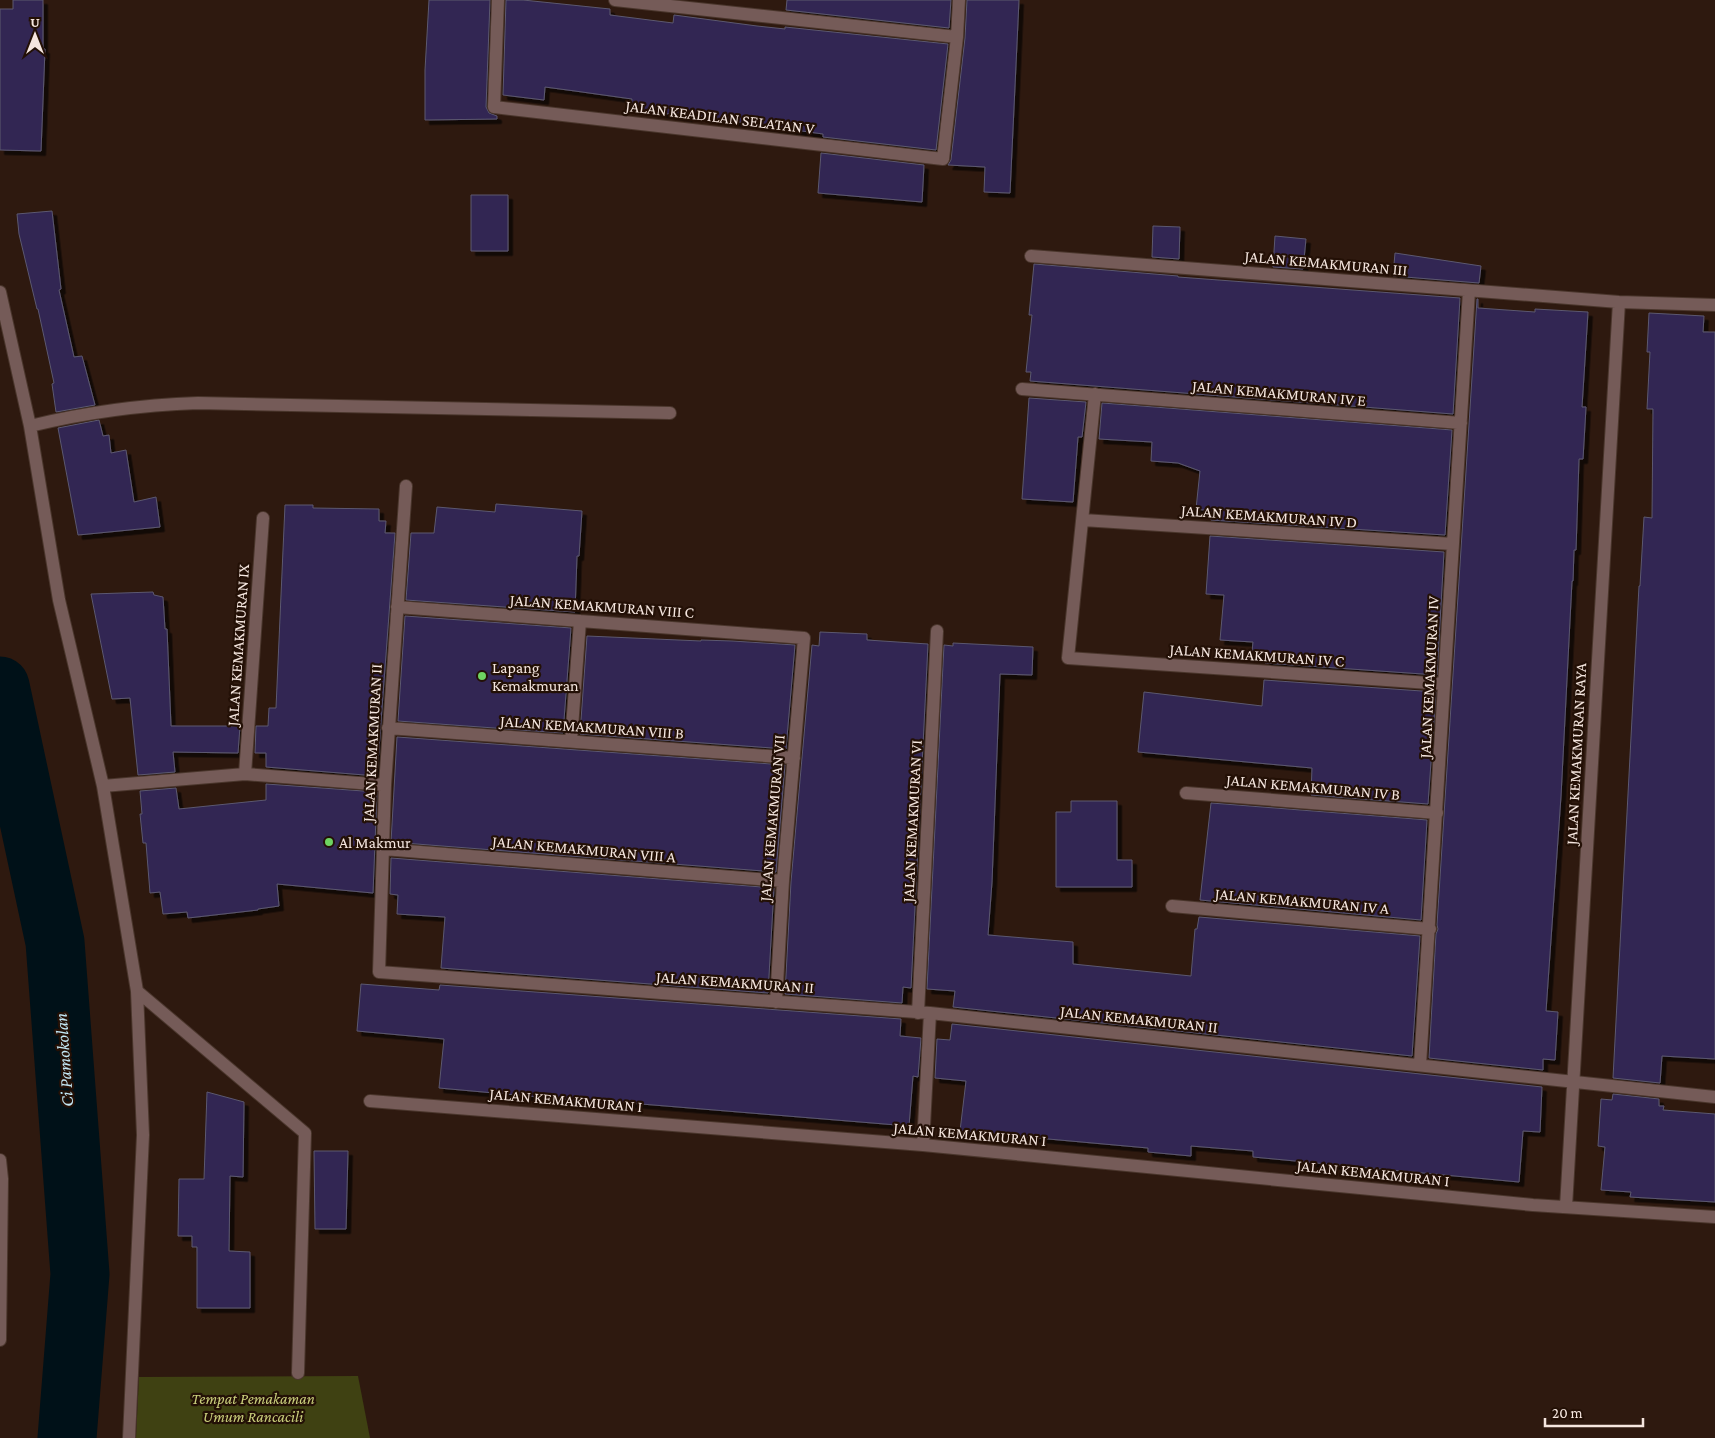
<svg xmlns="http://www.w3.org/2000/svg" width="1715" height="1438" viewBox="0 0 1715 1438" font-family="'Crimson Pro',serif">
  <defs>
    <filter id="shadow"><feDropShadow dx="4.5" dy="4.5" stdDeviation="0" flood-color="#0009"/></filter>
  </defs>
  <rect width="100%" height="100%" fill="#2e190f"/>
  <path fill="#3f4112" d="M358 1376 370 1438H136L139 1377Z"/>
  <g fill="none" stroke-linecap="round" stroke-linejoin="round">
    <path stroke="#001118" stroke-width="59" d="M0 686 55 942 80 1274 67 1438"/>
  </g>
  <path fill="#302652" stroke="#5c5870" filter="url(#shadow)" d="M13 0H43V49H45L41 151 0 150V9H13Z
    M429 0H490L486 107 489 113 497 116V119L425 120V70Z
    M506 0H523L610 9V15L673 23 674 15 757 26 785 29V27L948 44 936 150 823 137V134L704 117 688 115V117L631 108 632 99 575 91 545 87 544 100 503 95Z
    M787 0H951L949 28 786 10Z
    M967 0H1019L1010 193 984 192 985 167 948 165 951 160 965 38Z
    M821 153 924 165 922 202 818 193Z
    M471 195H508V251H471Z
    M52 211 61 289 59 290 74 357 82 356 95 405 56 412 52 384 54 383 38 309H37L19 234 17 214Z
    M1153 226 1180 227 1179 259 1152 257Z
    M1275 236 1306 239 1303 269 1273 267Z
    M1395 253 1481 266 1479 283 1393 276Z
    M1034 264 1178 276V277L1460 298 1453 414 1030 381 1031 372H1026L1032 315H1029Z
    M1477 299H1478V308L1535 312V309L1588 312 1582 407H1586L1583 459H1579L1576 550H1574L1573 581H1572L1561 796 1546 1011 1558 1012 1555 1060 1543 1059V1070L1429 1058 1436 934 1438 929 1437 925Z
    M1649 313 1704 316 1703 332H1715V1059L1662 1056 1660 1083 1613 1078 1639 586H1640L1644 517 1652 518 1653 409H1647L1650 352H1647Z
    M1029 398 1086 402 1082 437H1078L1073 502 1022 499Z
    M1102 403 1452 430 1445 535 1211 520V511L1196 509 1200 471 1178 463 1151 461 1152 442 1099 439Z
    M99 420 103 436 109 435 111 453 126 450 134 502 156 497 160 527 78 535 58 428Z
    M496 504 582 511 579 556H577L575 612 406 600 411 533H434L437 507 495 512Z
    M285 505H313V508L379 509V521H386L385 533H395L377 776 266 767V753H255L256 726H268L269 708H276Z
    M1210 536 1444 552 1437 675 1265 663 1266 653 1252 652 1253 642 1220 640 1224 595 1206 594Z
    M153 592 154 595 163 597 165 629H167L171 726H240L238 753 173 752 175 772 138 775 130 698 112 699 91 594Z
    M405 616 571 628 563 733 398 721Z
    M820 632 867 634V640L928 644 911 988 903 987 902 1003 785 994 791 882 812 645 819 646Z
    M587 636 701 641V640L732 641 795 645 786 749 580 734Z
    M953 643 1033 647 1032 675 1000 674 992 882 988 935 1073 942V964L1191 976 1195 929H1197L1199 917 1420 936 1412 1056 953 1007 955 991 927 989 944 645 953 646Z
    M1264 680 1436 692 1428 804 1311 795 1312 768 1138 752 1144 692 1262 706Z
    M397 737 785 765 776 872 391 842Z
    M266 784 377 792 373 893 277 884 279 906 258 909V910L188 918 187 912 163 914 160 892 150 893 146 843H143L140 814H142L140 791 176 788 179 809 266 800Z
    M1071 801H1117V860H1132V887H1056V812H1071Z
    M1211 803 1427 820 1421 920 1200 900Z
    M391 858 774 888 768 993 441 968 445 917 397 914 398 895 390 894Z
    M361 984 439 990 440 985 901 1019 900 1036 921 1038 918 1077 913 1076 909 1126 605 1101V1103L439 1088 444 1039 357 1031Z
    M952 1024 1542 1087 1540 1132 1523 1131 1519 1182 1253 1157V1151L1191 1146V1156L1148 1152V1148L960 1131 966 1081 935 1078 937 1039 950 1040Z
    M207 1092 244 1102 243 1177 230 1176 229 1251 250 1252V1308H197V1247H192V1236H178L179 1179H204Z
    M1613 1094 1659 1099V1106H1664L1663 1110 1715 1114V1202L1630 1197 1631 1192 1601 1190 1605 1147 1598 1146 1601 1099 1612 1100Z
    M314 1151H348L346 1229H315Z"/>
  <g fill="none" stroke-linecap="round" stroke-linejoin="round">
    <defs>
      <path id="street" d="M498 0 494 107 943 159 957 37 959 0
        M615 0 957 37
        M1031 256 1619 302 1715 305
        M0 292 30 426 59 600 103 786 137 991 143 1135 129 1438
        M1022 389 1461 423
        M1095 394 1068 658 1444 684
        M30 426C87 412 140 405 198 403L670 413
        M406 486 385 785 379 972 930 1013 1715 1097
        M1083 520 1453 544
        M397 607 804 638 783 881 776 1002
        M388 728 794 758
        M571 741 580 621
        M245 774 263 518
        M103 786 245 774 385 785
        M1186 793 1437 813
        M383 849 783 881
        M1172 906 1430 929
        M137 991 305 1133 298 1373
        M918 1013 937 631
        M1420 1065 1469 291
        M370 1101 923 1145 1533 1205 1715 1217
        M923 1145 930 1013
        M0 1160 2 1179 0 1340
        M1566 1207 1619 302"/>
    </defs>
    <use href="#street" stroke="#4a362c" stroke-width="14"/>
    <use href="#street" stroke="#755b58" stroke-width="12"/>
  </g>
  <g fill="#6ed361" stroke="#231006" stroke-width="2">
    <circle cx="482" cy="676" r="5"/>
    <circle cx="329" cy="842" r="5"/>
  </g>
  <g text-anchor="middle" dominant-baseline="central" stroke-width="4.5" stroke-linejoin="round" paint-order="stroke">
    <g font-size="16" fill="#f5e6df" stroke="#231006">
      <text transform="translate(720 117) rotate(7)">JALAN KEADILAN SELATAN V</text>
      <text transform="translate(1326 263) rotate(5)">JALAN KEMAKMURAN III</text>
      <text transform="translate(1279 393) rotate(5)">JALAN KEMAKMURAN IV E</text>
      <text transform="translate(1269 516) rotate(4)">JALAN KEMAKMURAN IV D</text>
      <text transform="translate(602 606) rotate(4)">JALAN KEMAKMURAN VIII C</text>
      <text transform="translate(238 645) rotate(-86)">JALAN KEMAKMURAN IX</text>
      <text transform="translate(1257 655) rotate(4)">JALAN KEMAKMURAN IV C</text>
      <text transform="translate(1429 677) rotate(-87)">JALAN KEMAKMURAN IV</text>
      <text transform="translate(592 727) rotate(4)">JALAN KEMAKMURAN VIII B</text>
      <text transform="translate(372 743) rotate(-87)">JALAN KEMAKMURAN II</text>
      <text transform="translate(1576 754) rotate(-87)">JALAN KEMAKMURAN RAYA</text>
      <text transform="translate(1313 787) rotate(5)">JALAN KEMAKMURAN IV B</text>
      <text transform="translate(772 818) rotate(-85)">JALAN KEMAKMURAN VII</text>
      <text transform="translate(912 821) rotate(-87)">JALAN KEMAKMURAN VI</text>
      <text transform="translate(584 849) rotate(5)">JALAN KEMAKMURAN VIII A</text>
      <text transform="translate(1302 901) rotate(5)">JALAN KEMAKMURAN IV A</text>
      <text transform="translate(735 982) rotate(4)">JALAN KEMAKMURAN II</text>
      <text transform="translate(1139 1019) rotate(6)">JALAN KEMAKMURAN II</text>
      <text transform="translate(566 1100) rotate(5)">JALAN KEMAKMURAN I</text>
      <text transform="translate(970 1134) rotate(5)">JALAN KEMAKMURAN I</text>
      <text transform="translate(1373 1173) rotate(6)">JALAN KEMAKMURAN I</text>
    </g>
    <g font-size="16" fill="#f5e6df" stroke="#231006" text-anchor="start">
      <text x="492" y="667">Lapang<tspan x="492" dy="18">Kemakmuran</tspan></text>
      <text x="339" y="842">Al Makmur</text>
    </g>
    <g font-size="16" font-style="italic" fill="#cacf7c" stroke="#231006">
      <text x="253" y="1398">Tempat Pemakaman<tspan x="253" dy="18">Umum Rancacili</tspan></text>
    </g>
    <g font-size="18" font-style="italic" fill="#c3e7f5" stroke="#231006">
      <text transform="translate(64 1060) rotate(-94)">Ci Pamokolan</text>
    </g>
  </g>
  <g transform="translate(35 35)" stroke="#231006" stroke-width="4" paint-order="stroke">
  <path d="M0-4L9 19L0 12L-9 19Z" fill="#f5e6df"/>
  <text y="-8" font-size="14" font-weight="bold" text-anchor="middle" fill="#f5e6df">U</text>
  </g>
  <path d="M1545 1418v8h98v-8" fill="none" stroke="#f5e6df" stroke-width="2.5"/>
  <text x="1552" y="1418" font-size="15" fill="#f5e6df" stroke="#231006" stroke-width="4" paint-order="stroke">20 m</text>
</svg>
